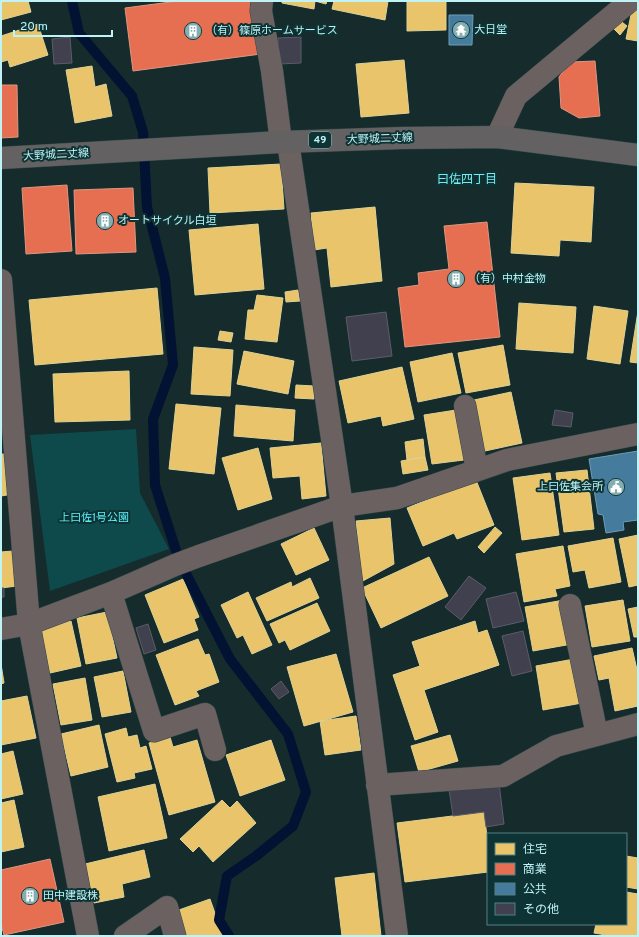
<svg xmlns="http://www.w3.org/2000/svg" width="639" height="937" viewBox="0 0 639 937" font-family="Overpass,'Noto Sans JP',sans-serif">
  <rect width="100%" height="100%" fill="#162b2c"/>
  <path fill="#0e494c" d="M136 429 140 493 169 549 50 591 30 435Z"/>
  <path fill="#e9c46a" stroke="#dcd294" d="M1 1H28L31 12 1 20Z
    M282 1H327L326 4 315 1 314 9 282 3Z
    M334 1H388L385 20 332 9Z
    M407 1H446V30L407 31Z
    M633 5 638 6V41L626 39Z
    M618 19 627 26 620 35 612 27Z
    M38 24 48 55 10 67 8 60 1 62V36Z
    M404 60 409 113 361 117 356 64Z
    M92 66 95 87 106 84 112 116 75 123 66 70Z
    M281 164 284 209 210 213 208 168Z
    M515 183 594 187 591 242 560 240 559 256 511 253Z
    M375 207 382 281 331 287 327 248 314 250 311 213Z
    M258 224 264 289 195 295 189 230Z
    M157 288 163 354 35 365 29 300Z
    M298 290 300 301 286 302 285 292Z
    M257 295 283 298 277 342 245 339 248 310H254Z
    M519 303 576 307 573 353 516 349Z
    M594 306 628 311 620 364 587 359Z
    M638 311V363L630 362Z
    M220 331 233 333 231 342 218 340Z
    M503 345 510 385 466 393 458 353Z
    M194 347 233 350 230 396 191 394Z
    M244 351 294 361 288 394 237 384Z
    M452 353 461 393 418 402 410 362Z
    M402 367 414 419 383 426 381 416 348 423 339 381Z
    M129 371 130 420 55 422 53 374Z
    M296 385 315 386 314 399 295 398Z
    M511 392 522 443 485 451 474 400Z
    M176 404 221 408 214 474 169 469Z
    M236 405 295 410 293 441 234 436Z
    M456 410 464 460 432 464 424 415Z
    M423 439 425 457 407 460 405 442Z
    M321 443 326 496 302 499 300 476 273 478 270 448Z
    M258 448 272 499 238 510 222 458Z
    M1 454H4L7 495 1 496Z
    M425 457 428 470 403 474 401 461Z
    M587 470 594 529 564 532 556 473Z
    M550 473 559 535 522 540 513 478Z
    M476 480 494 525 457 539 454 533 423 546 407 508Z
    M390 518 394 564 361 582 356 521Z
    M495 527 502 533 484 553 478 547Z
    M314 528 329 560 296 575 281 544Z
    M638 535V585L629 587 619 539Z
    M613 538 621 582 589 588 585 570 573 572 568 546Z
    M563 546 570 586 555 589 557 596 524 602 516 554Z
    M13 551 17 586 1 588V552Z
    M429 557 448 596 381 628 362 588Z
    M310 578 319 598 267 621 256 598 291 582 292 587Z
    M183 579 199 617 194 619 198 630 164 643 145 595Z
    M248 592 272 645 252 654 243 635 237 638 221 605Z
    M564 600 572 644 533 651 525 607Z
    M623 600 630 641 592 647 585 606Z
    M317 603 330 631 290 650 285 640 279 643 270 624Z
    M638 607V637H634L628 609Z
    M107 612 117 658 86 664 77 618Z
    M71 621 81 666 50 673 40 628Z
    M475 621 478 633 487 630 499 665 424 690 438 732 415 740 393 675 420 666 412 642Z
    M198 639 205 655 209 654 219 682 196 691 199 696 175 705 156 655Z
    M632 648 638 674V706L615 711 609 678 599 680 594 656Z
    M336 654 353 712 304 726 287 667Z
    M574 659 582 703 543 710 536 666Z
    M1 664 4 683 1 684Z
    M123 671 131 712 102 717 94 677Z
    M85 678 92 720 61 725 53 684Z
    M27 696 36 738 1 745V701Z
    M356 716 361 750 325 755 320 721Z
    M99 725 108 767 71 776 61 734Z
    M126 728 128 737 137 735 140 748 146 746 152 769 134 773 135 778 117 782 105 734Z
    M450 735 458 761 419 772 411 746Z
    M170 737 173 747 197 740 215 802 169 815 149 743Z
    M271 740 285 780 240 796 226 755Z
    M13 751 23 794 1 799V754Z
    M155 784 167 838 109 851 98 797Z
    M14 800 24 847 1 852V803Z
    M222 800 230 808 237 801 256 823 213 862 199 846 193 852 180 839Z
    M484 812 488 845V872L405 882 397 823Z
    M144 850 150 877 122 884 124 897 94 903 85 864Z
    M626 856 638 858V889L626 887Z
    M374 873 381 936H342L335 878Z
    M626 892 638 894V936H612L594 933 596 924H626Z
    M210 899 223 936H185L176 911Z"/>
  <path fill="#e76f51" stroke="#db9782" d="M178 1H254L261 54 133 71 125 8Z
    M595 61 600 116 579 118 561 108 559 77 570 62Z
    M1 85H17L18 137 1 138Z
    M67 185 72 251 26 254 22 188Z
    M133 188 136 252 76 254 74 190Z
    M487 222 500 337 405 347 398 288 419 285 418 273 449 269 444 226Z
    M50 859 64 922 4 935 1 924V870Z"/>
  <path fill="#457b9d" stroke="#6a9fb7" d="M449 15H473L472 45H449Z
    M638 451V520L623 522 624 530 606 533 603 515 598 514 589 459Z"/>
  <g fill="none" stroke-linecap="round" stroke-linejoin="round">
    <path stroke="#021233" stroke-width="10" d="M72 1 79 33 132 96 143 132 147 207 165 278 173 365 153 419 155 485 179 560 230 659 288 734 306 792 293 826 256 856 227 876 219 920 229 936"/>
  </g>
  <path fill="#40404e" stroke="#5c5c68" d="M70 37 72 63 54 64 52 39Z
    M301 37V63L279 64 278 38Z
    M386 312 392 356 352 361 346 317Z
    M555 410 573 413 571 427 552 425Z
    M469 576 486 588 461 620 445 607Z
    M1 588H4V597H1Z
    M516 592 524 621 493 628 486 599Z
    M148 624 156 650 144 654 136 628Z
    M523 631 532 671 512 676 502 636Z
    M281 681 289 692 279 699 271 689Z
    M499 783 504 824 486 827 484 812 453 816 449 789Z"/>
  <g fill="none" stroke-linecap="round" stroke-linejoin="round">
    <defs>
      <path id="minor" d="M262 1 261 11 272 71 281 142
        M497 137 516 96 630 1
        M288 142 342 506 397 936
        M1 280 29 624 88 936
        M465 406 477 470
        M111 593 154 731 205 714 215 750
        M570 605 597 735
        M1 629 29 624 111 593 175 565 199 556 342 506 397 498 507 460 638 434
        M377 785 503 776 556 746 638 724
        M125 936 167 907 175 936"/>
      <path id="primary" d="M1 158 281 142 402 138 497 137 638 155"/>
    </defs>
    <use href="#minor" stroke="#33494a" stroke-width="23"/>
    <use href="#primary" stroke="#33494a" stroke-width="23"/>
    <use href="#minor" stroke="#6b6161" stroke-width="22"/>
    <use href="#primary" stroke="#646162" stroke-width="22"/>
  </g>
  <defs>
    <symbol id="temple-disc" viewBox="-11 -11 22 22"><circle r="9.5" fill="#84adaf" stroke="#0d3335"/><path d="M0-6L5-2H3V0L6.5 2.5H4V6H1.5V3h-3V6H-4V2.5H-6.5L-3 0V-2H-5Z" fill="#fff"/></symbol>
    <symbol id="building-disc" viewBox="-11 -11 22 22"><circle r="9.5" fill="#84adaf" stroke="#0d3335"/><path d="M-4-6H4V6H1V3H-1V6H-4ZM-2.5-4.3h1.7v1.8h-1.7ZM.8-4.3h1.7v1.8H.8ZM-2.5-1h1.7V.8h-1.7ZM.8-1h1.7V.8H.8Z" fill="#fff"/></symbol>
    <symbol id="civic-disc" viewBox="-11 -11 22 22"><circle r="9.5" fill="#84adaf" stroke="#0d3335"/><path d="M-.6-6.5H3V-4.5H.6V-3L4-1V1h2V6H-6V1h2V-1L-.6-3ZM-1.2 2.5V6h2.4V2.5Z" fill="#fff"/></symbol>
  </defs>
  <g fill-rule="evenodd">
    <use href="#temple-disc" x="451" y="20" width="20" height="20"/>
    <use href="#building-disc" x="183" y="21" width="20" height="20"/>
    <use href="#building-disc" x="95" y="211" width="20" height="20"/>
    <use href="#building-disc" x="446" y="269" width="20" height="20"/>
    <use href="#civic-disc" x="606" y="477" width="20" height="20"/>
    <use href="#building-disc" x="20" y="886" width="20" height="20"/>
  </g>
  <g text-anchor="middle" dominant-baseline="central" stroke-width="4" stroke-linejoin="round" paint-order="stroke">
    <rect fill="#0d3335" stroke="#8ab9bb" stroke-width="1" x="309" y="132" width="22" height="16" rx="3"/>
    <g font-size="10" font-weight="bold" fill="#bff3f5">
      <text x="320" y="140">49</text>
    </g>
    <g font-size="11" fill="#bff3f5" stroke="#0d3335" text-anchor="start">
      <text x="474" y="30">大日堂</text>
      <text x="206" y="31">（有）篠原ホームサービス</text>
      <text x="118" y="221">オートサイクル白垣</text>
      <text x="469" y="279">（有）中村金物</text>
      <text x="603" y="487" text-anchor="end">上曰佐集会所</text>
      <text x="43" y="896">田中建設株</text>
    </g>
    <g font-size="11" fill="#bff3f5" stroke="#0d3335">
      <text transform="translate(380 139) rotate(-2)">大野城二丈線</text>
      <text transform="translate(56 155) rotate(-3)">大野城二丈線</text>
    </g>
    <g font-size="11" fill="#5af2fa" stroke="#0d3335">
      <text x="94" y="518">上曰佐1号公園</text>
    </g>
    <g font-size="12" fill="#77ebf1" stroke="#0d3335">
      <text x="467" y="180">曰佐四丁目</text>
    </g>
  </g>
  <rect width="639" height="937" fill="none" stroke="#bff3f5" stroke-width="4"/>
  <rect x="487" y="833" width="140" height="92" fill="#0d3335" stroke="#548082"/>
  <rect x="495" y="843" width="20" height="12" fill="#e9c46a" stroke="#548082"/>
  <text x="523" y="853" font-size="12" fill="#bff3f5">住宅</text>
  <rect x="495" y="863" width="20" height="12" fill="#e76f51" stroke="#548082"/>
  <text x="523" y="873" font-size="12" fill="#bff3f5">商業</text>
  <rect x="495" y="883" width="20" height="12" fill="#457b9d" stroke="#548082"/>
  <text x="523" y="893" font-size="12" fill="#bff3f5">公共</text>
  <rect x="495" y="903" width="20" height="12" fill="#40404e" stroke="#548082"/>
  <text x="523" y="913" font-size="12" fill="#bff3f5">その他</text>
  <path d="M14 30v6h98v-6" fill="none" stroke="#bff3f5" stroke-width="2"/>
  <text x="20" y="30" font-size="12" fill="#bff3f5" stroke="#0d3335" stroke-width="3" paint-order="stroke">20 m</text>
</svg>
